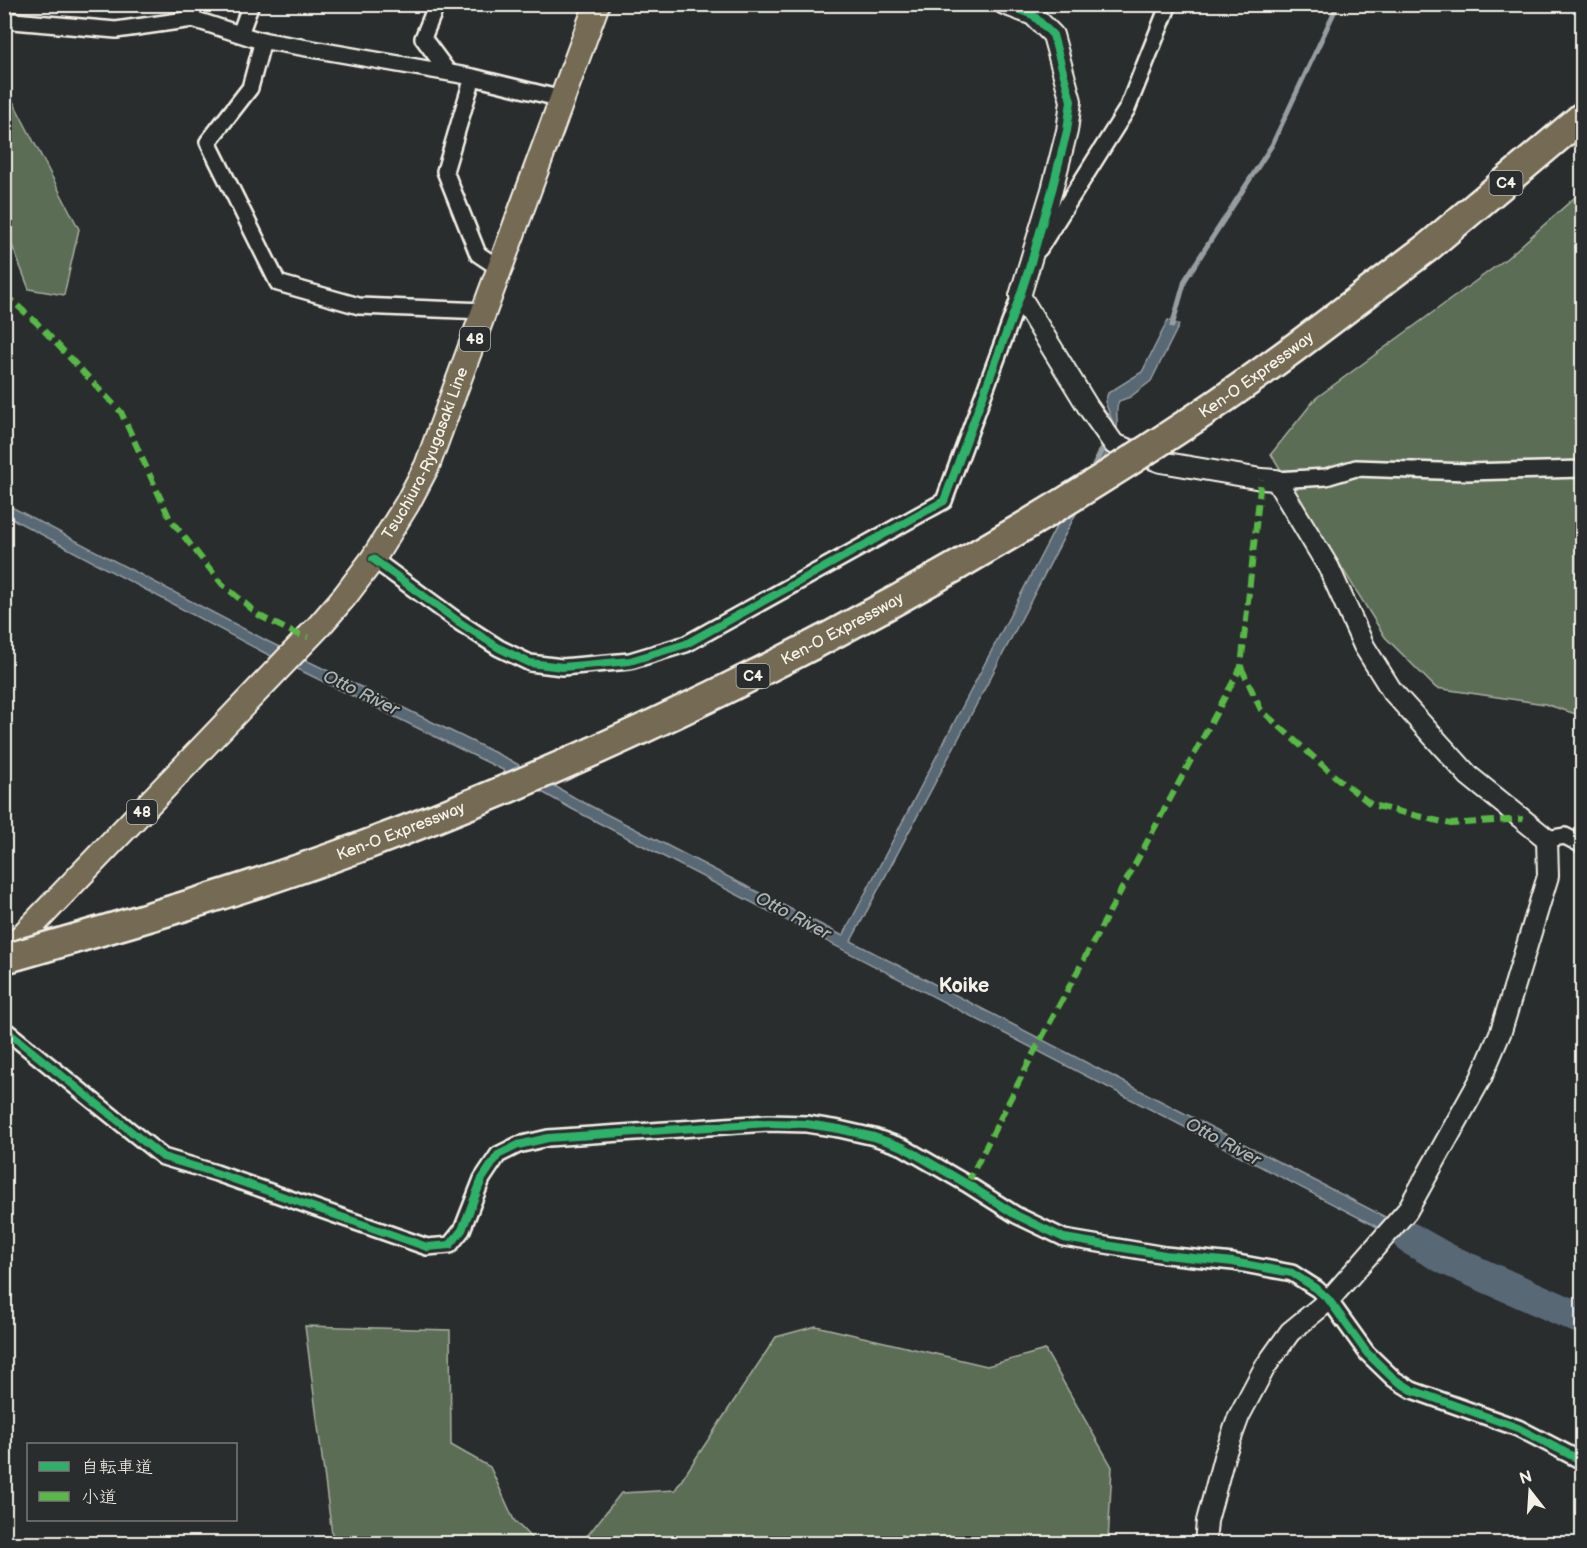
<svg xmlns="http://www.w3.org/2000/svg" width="1587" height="1548" viewBox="0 0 1587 1548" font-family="'Balsamiq Sans','Klee One',sans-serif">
  <rect width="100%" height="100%" fill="#2a2d2e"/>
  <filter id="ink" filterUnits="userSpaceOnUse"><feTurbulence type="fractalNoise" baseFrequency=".0167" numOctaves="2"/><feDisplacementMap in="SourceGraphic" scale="12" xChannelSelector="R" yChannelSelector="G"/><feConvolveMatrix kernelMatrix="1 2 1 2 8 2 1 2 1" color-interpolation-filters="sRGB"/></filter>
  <g filter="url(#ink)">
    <path fill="#5c6d57" stroke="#a8afa0" stroke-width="1.5" d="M4 84 79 229 64 295 29 289 5 227Z
      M1582 191V716L1545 704 1436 688 1385 637 1271 454 1316 398 1507 258Z
      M305 1326 450 1330 451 1445 490 1467 514 1520 536 1543H321L333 1542Z
      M816 1326 987 1366 1045 1350 1112 1467 1108 1543 910 1544 902 1535 879 1544 573 1543 588 1535 621 1493 675 1490 776 1337Z"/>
    <path fill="#586774" stroke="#969ea2" stroke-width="1.5" d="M1168 320 1179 325 1151 381 1130 397 1119 401C1113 412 1121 426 1115 437 1030 606 940 773 851 941L1387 1218 1448 1254 1442 1264 1381 1229 572 809 503 770 263 652 5 515 4 503 269 642 510 760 577 799 843 936 1059 521 1117 433 1105 402 1108 393 1142 372Z"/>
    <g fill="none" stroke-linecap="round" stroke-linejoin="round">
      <path stroke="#969ea2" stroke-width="5" d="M1172 326 1185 280 1272 145 1338 4
        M1090 473 1106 441"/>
      <path stroke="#586774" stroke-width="32" d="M1409 1238 1446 1259 1582 1319"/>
      <defs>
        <path id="minor" d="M437 4 423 38 448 72
          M13 21 116 30 193 19 255 39 473 77 562 99
          M240 34 251 4
          M263 40 250 88 208 142 278 283 359 306 485 311
          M473 77 445 171 478 254 499 268
          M1039 249 1127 109 1169 4
          M1276 480 1326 477 1356 468 1467 472 1582 469
          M373 559 459 622 499 648 530 663 562 667 630 661 686 644 944 501 1020 296
          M1547 839 1565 836 1582 845
          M4 1029 163 1157 216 1173 427 1247 450 1245 462 1230 482 1179 498 1155 518 1145 548 1138 768 1123 807 1124 839 1129 874 1137 903 1147 967 1184 1016 1215 1064 1238 1165 1255 1233 1262 1292 1273 1317 1289 1329 1300 1367 1353 1394 1379 1412 1390 1518 1428 1582 1461"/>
        <path id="tertiary" d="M1004 4 1033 15 1053 35 1071 101 1067 131 1052 190 1020 296 1088 407 1114 444 1161 462 1261 479 1276 480 1329 568 1364 646 1392 691 1469 776 1547 839 1548 876 1501 1031 1481 1078 1407 1211 1329 1300 1290 1332 1265 1367 1239 1416 1224 1457 1207 1521 1205 1544"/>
        <g id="primary">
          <path id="s1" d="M4 955 320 625 345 596 373 559 407 504 427 466 597 4"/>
        </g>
        <path id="motorway" d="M1428 247 1582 117"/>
      </defs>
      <use href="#minor" stroke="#f4f1e8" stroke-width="20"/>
      <use href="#tertiary" stroke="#f4f1e8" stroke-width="24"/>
      <use href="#primary" stroke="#f4f1e8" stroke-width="28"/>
      <use href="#motorway" stroke="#f4f1e8" stroke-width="33"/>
      <use href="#minor" stroke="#2a2d2e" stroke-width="15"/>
      <use href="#tertiary" stroke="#2a2d2e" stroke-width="20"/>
      <use href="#primary" stroke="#746b52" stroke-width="24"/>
      <use href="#motorway" stroke="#746b52" stroke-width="28"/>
      <defs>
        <g id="motorway-bridge">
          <path id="s2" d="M4 959C123 925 242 891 358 848 652 738 933 593 1194 419 1275 365 1351 305 1428 247"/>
        </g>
      </defs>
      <use href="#motorway-bridge" stroke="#f4f1e8" stroke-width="33" stroke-linecap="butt"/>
      <use href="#motorway-bridge" stroke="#746b52" stroke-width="28"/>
      <path stroke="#58b947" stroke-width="6" stroke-dasharray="12 6" stroke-linecap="butt" d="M4 21H13
        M4 294 36 322 121 412 170 519 222 584 260 616 294 633 308 637
        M1241 667 1261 710 1337 778 1372 805 1451 824 1523 819
        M967 1184 1032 1056 1241 667 1261 479"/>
      <defs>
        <path id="cycleway" d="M373 559 459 622 499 648 530 663 562 667 630 661 686 644 944 501 1020 296 1032 259 1052 190 1067 131 1071 101 1053 35 1033 15 1004 4
          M4 1029 163 1157 216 1173 427 1247 450 1245 462 1230 482 1179 498 1155 518 1145 548 1138 768 1123 807 1124 839 1129 874 1137 903 1147 967 1184 1016 1215 1064 1238 1165 1255 1233 1262 1292 1273 1317 1289 1329 1300 1367 1353 1394 1379 1412 1390 1518 1428 1582 1461"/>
      </defs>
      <use href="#cycleway" stroke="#2a2d2e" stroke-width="11"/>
      <use href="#cycleway" stroke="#2db169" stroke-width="8"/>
    </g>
  </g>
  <g text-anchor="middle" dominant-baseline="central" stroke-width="4.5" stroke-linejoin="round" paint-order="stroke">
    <g fill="#2a2d2e" stroke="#b7b6b0" stroke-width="1.5">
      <rect x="1489.5" y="171" width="33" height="24" rx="4.5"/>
      <rect x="460" y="327" width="30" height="24" rx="4.5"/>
      <rect x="736.5" y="664" width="33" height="24" rx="4.5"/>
      <rect x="127" y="800" width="30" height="24" rx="4.5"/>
    </g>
    <g font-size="15" font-weight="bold" fill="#f4f1e8">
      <text x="1506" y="183">C4</text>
      <text x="475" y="339">48</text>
      <text x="753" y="676">C4</text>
      <text x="142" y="812">48</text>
    </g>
    <g font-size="16" fill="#f4f1e8" stroke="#2a2d2e">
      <text stroke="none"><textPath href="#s2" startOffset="1389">Ken-O Expressway</textPath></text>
      <text stroke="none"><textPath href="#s1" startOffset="660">Tsuchiura-Ryugasaki Line</textPath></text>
      <text stroke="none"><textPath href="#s2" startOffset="903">Ken-O Expressway</textPath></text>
      <text stroke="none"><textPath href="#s2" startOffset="417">Ken-O Expressway</textPath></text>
    </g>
    <g font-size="18" font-style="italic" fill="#aeb3b4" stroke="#2a2d2e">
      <text transform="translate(361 693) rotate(26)">Otto River</text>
      <text transform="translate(793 916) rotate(28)">Otto River</text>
      <text transform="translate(1223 1142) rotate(28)">Otto River</text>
    </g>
    <g font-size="20" font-weight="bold" fill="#f4f1e8" stroke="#2a2d2e">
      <text x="964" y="986">Koike</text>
    </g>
  </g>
  <rect width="1587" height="1548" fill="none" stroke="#2a2d2e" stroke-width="24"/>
  <rect x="12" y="12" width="1563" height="1524" fill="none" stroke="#f4f1e8" stroke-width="2" filter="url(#ink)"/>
  <rect x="27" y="1443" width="210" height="78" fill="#2a2d2e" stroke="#7b7b78" stroke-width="1.5"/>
  <rect x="39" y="1462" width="30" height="9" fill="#2db169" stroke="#7b7b78" stroke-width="1.5"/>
  <text x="81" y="1473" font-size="18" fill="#f4f1e8">自転車道</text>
  <rect x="39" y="1492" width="30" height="9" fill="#58b947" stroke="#7b7b78" stroke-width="1.5"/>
  <text x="81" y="1503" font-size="18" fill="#f4f1e8">小道</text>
  <g transform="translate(1530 1491) rotate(343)" stroke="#2a2d2e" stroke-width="4.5" paint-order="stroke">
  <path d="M0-4.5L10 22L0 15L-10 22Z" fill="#f4f1e8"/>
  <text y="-9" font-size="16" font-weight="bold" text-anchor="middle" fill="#f4f1e8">N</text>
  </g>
</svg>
